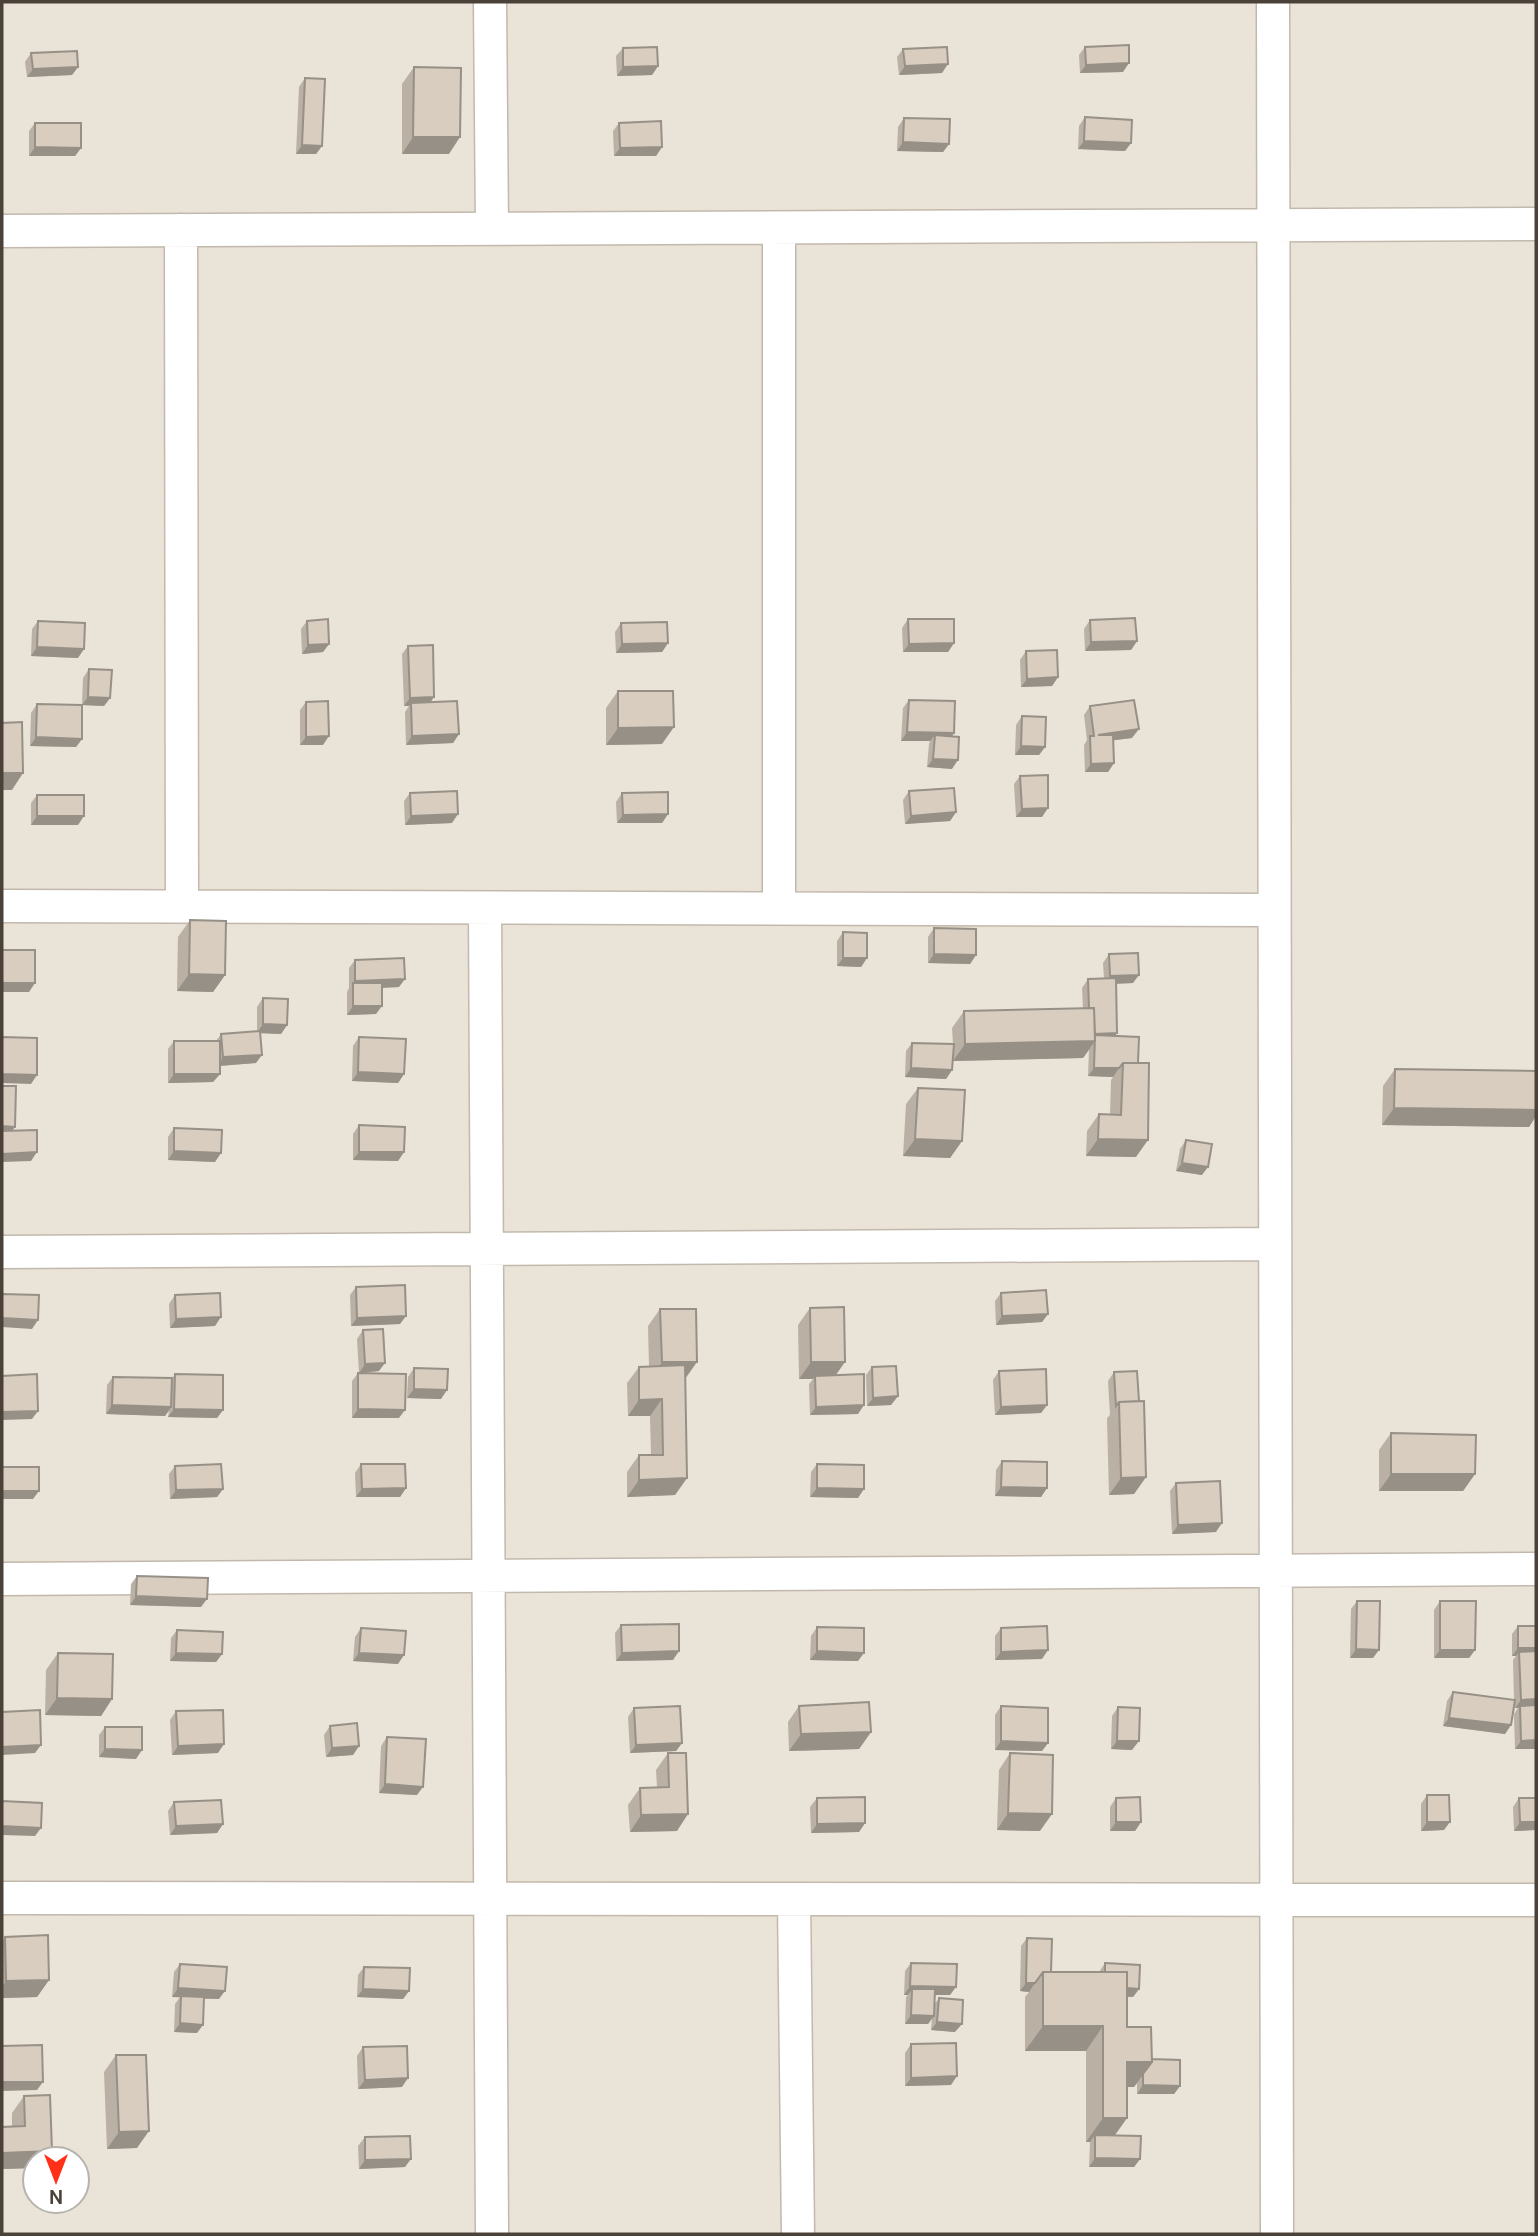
<svg xmlns="http://www.w3.org/2000/svg" width="1538" height="2236" viewBox="0 0 1538 2236" font-family="'DM Sans',sans-serif">
  <rect width="100%" height="100%" fill="#f6f2ea"/>
  <path fill="#eae3d8" fill-rule="evenodd" d="M2 2H1536V2234H2ZM35 2159H77V2201H35Z"/>
  <g fill="none" stroke-linecap="round" stroke-linejoin="round">
    <defs>
      <path id="minor" d="M490 2 492 229
        M1273 2 1277 2234
        M779 228V908
        M181 230 182 906
        M2 231 1536 224
        M2 906 1274 910
        M485 908 492 2234
        M2 1252 1275 1244
        M2 1579 1536 1569
        M2 1898 1536 1900
        M794 1900 798 2234"/>
    </defs>
    <use href="#minor" stroke="#c2b9ac" stroke-width="35"/>
    <use href="#minor" stroke="#fff" stroke-width="32"/>
  </g>
  <path fill="#bab0a4" d="M1085 47 1123 72 1080 73 1079 55Z
    M623 48 658 66 652 75 617 76 616 56Z
    M903 49 942 73 899 75 897 57Z
    M31 53 78 67 72 75 27 77 25 62Z
    M414 67 449 154H402V84Z
    M305 78 322 146 316 154H296L299 87Z
    M1085 117 1131 143 1125 151 1078 149 1079 126Z
    M904 118 949 144 943 152 897 151 898 127Z
    M35 123 81 148 75 156H29V131Z
    M619 123 662 147 656 156H614L613 131Z
    M908 619 954 643 948 652H903L902 628Z
    M1090 620 1137 641 1131 650 1085 651 1084 629Z
    M38 621 78 658 31 656 32 629Z
    M307 621 329 644 323 652 302 654 301 629Z
    M621 623 668 643 662 652 616 653 615 632Z
    M408 646 434 697 431 702 459 734 453 743 406 745 405 712 409 706H404L402 654Z
    M1026 651 1058 677 1052 686 1021 687 1020 660Z
    M89 669 110 698 104 706 82 705V739L76 747 30 746 31 713 37 704 82 705 83 678Z
    M618 691 662 744 606 745V708Z
    M909 700 954 733 952 736V769L927 767 929 744 930 741H901L903 708Z
    M306 702 323 745H300V710Z
    M1090 706 1132 738 1113 740 1114 763 1108 772H1085L1084 745 1087 740 1084 715Z
    M1022 716 1045 747 1039 755H1015L1016 725Z
    M1020 776 1042 817H1016L1014 784Z
    M909 791 956 812 950 821 905 824 903 800Z
    M410 793 452 823 405 825 404 801Z
    M622 793 668 814 662 823H617L616 802Z
    M37 795 78 825H31V803Z
    M190 920 225 975 213 992 177 991 178 937Z
    M934 928 976 955 970 964 928 963V937Z
    M843 932 867 958 861 967 837 966V941Z
    M1109 954 1133 983 1116 984 1115 1036 1139 1037 1136 1157 1086 1156 1087 1131 1099 1114 1110 1115 1111 1080 1113 1077 1088 1076 1089 1050 1083 1058 953 1061 952 1070 946 1079 905 1077 906 1051 912 1043 953 1044 952 1028 964 1011 1083 1008 1082 988 1088 979H1104L1103 963Z
    M355 960 399 987 382 988 376 1014 347 1015V992L349 988V968Z
    M263 998 287 1025 281 1034 260 1033 256 1063 220 1066V1074L213 1082 168 1083V1049L174 1041H216L221 1034 257 1031V1007Z
    M359 1037 404 1074 398 1083 352 1081 353 1046Z
    M1395 1069 1536 1071V1116L1529 1127 1382 1125 1383 1086Z
    M918 1088 962 1141 950 1158 903 1156 906 1104Z
    M359 1125 404 1152 398 1161 353 1160V1134Z
    M174 1128 215 1162 168 1160V1137Z
    M1186 1140 1202 1175 1176 1171 1180 1149Z
    M356 1287 400 1324 351 1326 350 1295Z
    M1001 1293 1048 1314 1042 1322 996 1325 995 1301Z
    M175 1295 215 1326 170 1328 169 1304Z
    M810 1308 836 1375 858 1414 810 1415 809 1384 813 1379H799L798 1325Z
    M660 1309 685 1378 687 1478 675 1495 627 1497V1472L639 1455H651L650 1416H628L627 1383 639 1367 649 1366 648 1326Z
    M363 1330 379 1371 359 1373 357 1339Z
    M872 1367 898 1396 891 1405 867 1406 866 1375Z
    M414 1368 441 1399 407 1398 408 1377Z
    M999 1371 1047 1405 1041 1413 995 1415 993 1380Z
    M1114 1372 1139 1401 1146 1477 1134 1494 1109 1495 1107 1418 1110 1415 1108 1381Z
    M358 1373 399 1418H352V1381Z
    M175 1374 223 1410 217 1418 168 1417 169 1411 165 1416 106 1414 107 1385 113 1377 172 1379Z
    M1391 1433 1475 1474 1463 1491H1379V1450Z
    M1002 1461 1047 1488 1041 1497 995 1496 996 1470Z
    M361 1464 406 1488 400 1497H356L355 1473Z
    M817 1464 858 1498 810 1497 811 1472Z
    M175 1466 223 1489 217 1497 170 1499 169 1474Z
    M1176 1483 1216 1532 1172 1534 1170 1491Z
    M137 1576 201 1607 130 1605 131 1584Z
    M1357 1601 1373 1658H1350L1351 1609Z
    M1440 1601 1475 1650 1469 1658H1434V1610Z
    M621 1625 673 1660 616 1661 615 1633Z
    M1518 1626H1536V1749H1515L1514 1714 1518 1708H1515L1514 1702 1511 1725 1505 1734 1443 1726 1447 1701 1453 1692 1514 1700 1513 1660 1516 1656H1512V1634Z
    M817 1627 858 1661 810 1660 811 1636Z
    M361 1628 398 1664 353 1661 355 1637Z
    M1001 1628 1042 1659 995 1660V1636Z
    M177 1630 222 1654 216 1662 170 1661 171 1638Z
    M58 1653 112 1699 101 1716 45 1715 46 1670Z
    M799 1706 871 1732 859 1749 789 1751 788 1722Z
    M1001 1706 1048 1743 1042 1751 995 1750V1715Z
    M1118 1707 1132 1750 1111 1749 1112 1716Z
    M634 1708 682 1743 676 1751 630 1753 628 1717Z
    M176 1711 218 1753 172 1755 170 1720Z
    M330 1726 359 1746 353 1755 326 1757 324 1735Z
    M105 1727 136 1759 99 1757V1735Z
    M387 1737 417 1795 379 1793 381 1746Z
    M668 1753 677 1831 630 1832 628 1805 640 1788 657 1787 656 1770Z
    M1010 1753 1040 1831 997 1830 999 1770Z
    M1427 1795 1444 1830 1421 1831V1804Z
    M817 1798 865 1823 859 1832 811 1833 810 1807Z
    M1116 1798 1141 1822 1135 1831H1110V1807Z
    M1519 1798H1536V1830L1514 1831 1513 1807Z
    M174 1802 223 1824 217 1833 170 1835 168 1811Z
    M5 1937 49 1980 37 1997 2 1998V1942Z
    M1027 1938 1051 1972H1099L1105 1963 1139 1989 1133 1997H1127V2027L1152 2059 1180 2086 1174 2094H1137V2083L1134 2087H1127V2118L1114 2136 1140 2159 1134 2167H1089L1090 2142H1086V2051H1025V1997L1029 1992 1020 1991 1021 1946Z
    M911 1963 950 1995H935L934 2005 939 1998 955 2032 931 2030 932 2018 928 2024H905L906 1997 908 1995H904L905 1971Z
    M180 1964 219 1999H204L197 2033 174 2032 175 2004 180 1997H172L174 1972Z
    M364 1967 409 1991 403 1999 357 1997 358 1975Z
    M911 2044 951 2085 905 2086V2053Z
    M363 2047 402 2087 358 2089 357 2056Z
    M116 2055 137 2148 107 2149 104 2072Z
    M24 2096 35 2159V2168L2 2169 12 2126V2113Z
    M365 2137 405 2167 359 2169 358 2146Z"/>
  <path fill="#979086" d="M1129 63 1123 72 1080 73 1086 65Z
    M948 64 942 73 899 75 905 66Z
    M658 66 652 75 617 76 623 67Z
    M78 67 72 75 27 77 33 69Z
    M413 137H460L449 154H402Z
    M1084 141 1131 143 1125 151 1078 149Z
    M903 142 949 144 943 152 897 151Z
    M302 145 322 146 316 154H296Z
    M35 147 81 148 75 156H29Z
    M662 147 656 156H614L620 148Z
    M1137 641 1131 650 1085 651 1091 642Z
    M668 643 662 652 616 653 622 644Z
    M954 643 948 652H903L909 644Z
    M329 644 323 652 302 654 308 645Z
    M37 647 84 649 78 658 31 656Z
    M1058 677 1052 686 1021 687 1027 679Z
    M88 697 110 698 104 706 82 705Z
    M434 697 428 705 411 703 409 706H404L410 698Z
    M674 727 662 744 606 745 618 728Z
    M1139 729 1132 738 1092 743 1098 735Z
    M907 732 954 733 948 742 935 735 930 741H901Z
    M459 734 453 743 406 745 412 736Z
    M329 736 323 745H300L306 737Z
    M36 737 82 739 76 747 30 746Z
    M1021 746 1045 747 1039 755H1015Z
    M933 759 958 760 952 769 927 767Z
    M1114 763 1108 772H1085L1091 764Z
    M2 773H23L12 790H2Z
    M1048 808 1042 817H1016L1022 809Z
    M956 812 950 821 905 824 911 816Z
    M458 814 452 823 405 825 411 816Z
    M668 814 662 823H617L623 815Z
    M37 816H84L78 825H31Z
    M934 954 976 955 970 964 928 963Z
    M843 958H867L861 967 837 966Z
    M189 974 225 975 213 992 177 991Z
    M1139 975 1133 983 1104 984 1110 976Z
    M405 979 399 987 353 989V984L355 981Z
    M2 983H35L29 992H2Z
    M353 1006H382L376 1014 347 1015Z
    M263 1024 287 1025 281 1034 257 1033Z
    M1117 1033 1111 1042 1095 1041 1083 1058 953 1061 965 1044 1090 1034Z
    M262 1055 256 1063 217 1066 223 1057Z
    M911 1068 952 1070 946 1079 905 1077Z
    M1094 1068H1119L1113 1077 1088 1076Z
    M358 1072 404 1074 398 1083 352 1081Z
    M2 1074 37 1075 31 1084 2 1083Z
    M174 1074H220L213 1082 168 1083Z
    M1394 1108 1536 1110V1116L1529 1127 1382 1125Z
    M2 1126 15 1127 9 1135H2Z
    M915 1139 962 1141 950 1158 903 1156Z
    M1098 1139 1148 1140 1136 1157 1086 1156Z
    M174 1151 221 1153 215 1162 168 1160Z
    M37 1152 31 1161 2 1162V1154Z
    M359 1152H404L398 1161 353 1160Z
    M1182 1163 1208 1167 1202 1175 1176 1171Z
    M1048 1314 1042 1322 996 1325 1002 1316Z
    M406 1316 400 1324 351 1326 357 1318Z
    M221 1317 215 1326 170 1328 176 1319Z
    M2 1318 38 1320 32 1329 2 1327Z
    M662 1362H697L685 1379H650Z
    M811 1362H845L833 1379 815 1376 813 1379H799Z
    M385 1363 379 1371 359 1373 365 1364Z
    M414 1389 447 1390 441 1399 407 1398Z
    M898 1396 891 1405 867 1406 873 1398Z
    M662 1399 650 1416H628L639 1400Z
    M112 1405 171 1407 165 1416 106 1414Z
    M864 1405 858 1414 810 1415 816 1407Z
    M1047 1405 1041 1413 995 1415 1001 1407Z
    M174 1409 223 1410 217 1418 168 1417Z
    M358 1409 405 1410 399 1418H352Z
    M38 1411 32 1419 2 1420V1412Z
    M1391 1474H1475L1463 1491H1379Z
    M1146 1477 1134 1494 1109 1495 1121 1478Z
    M687 1478 675 1495 627 1497 639 1480Z
    M1001 1487 1047 1488 1041 1497 995 1496Z
    M406 1488 400 1497H356L362 1489Z
    M817 1488 864 1489 858 1498 810 1497Z
    M223 1489 217 1497 170 1499 176 1490Z
    M2 1491H39L33 1499H2Z
    M1222 1523 1216 1532 1172 1534 1178 1525Z
    M136 1596 207 1599 201 1607 130 1605Z
    M1518 1648H1536V1657L1519 1652 1516 1656H1512Z
    M1356 1649 1379 1650 1373 1658H1350Z
    M1048 1650 1042 1659 995 1660 1001 1652Z
    M1440 1650H1475L1469 1658H1434Z
    M679 1651 673 1660 616 1661 622 1653Z
    M817 1651 864 1653 858 1661 810 1660Z
    M176 1653 222 1654 216 1662 170 1661Z
    M359 1653 404 1655 398 1664 353 1661Z
    M57 1698 112 1699 101 1716 45 1715Z
    M1536 1699V1708L1520 1706 1518 1708H1515L1521 1700Z
    M1449 1718 1511 1725 1505 1734 1443 1726Z
    M871 1732 859 1749 789 1751 801 1734Z
    M1536 1740V1749H1515L1521 1741Z
    M1001 1741 1048 1743 1042 1751 995 1750Z
    M1117 1741H1139L1132 1750 1111 1749Z
    M682 1743 676 1751 630 1753 636 1745Z
    M224 1744 218 1753 172 1755 178 1746Z
    M41 1745 35 1753 2 1755V1747Z
    M359 1746 353 1755 326 1757 332 1748Z
    M105 1749 142 1750 136 1759 99 1757Z
    M385 1784 423 1787 417 1795 379 1793Z
    M1008 1813 1052 1814 1040 1831 997 1830Z
    M688 1814 677 1831 630 1832 641 1815Z
    M1116 1822H1141L1135 1831H1110Z
    M1427 1822H1450L1444 1830 1421 1831Z
    M1520 1822H1536V1830L1514 1831Z
    M865 1823 859 1832 811 1833 817 1824Z
    M223 1824 217 1833 170 1835 176 1826Z
    M2 1826 41 1828 35 1836 2 1835Z
    M49 1980 37 1997 2 1998V1987L6 1981Z
    M1026 1983H1035L1029 1992 1020 1991Z
    M910 1986 956 1987 950 1995H912V1989L908 1995H904Z
    M1104 1986 1139 1989 1133 1997 1098 1995Z
    M178 1988 225 1991 219 1999 172 1997Z
    M363 1989 409 1991 403 1999 357 1997Z
    M911 2015 934 2016 928 2024H905Z
    M937 2022 962 2024 955 2032 931 2030Z
    M180 2023 203 2025 197 2033 174 2032Z
    M1043 2026H1103L1086 2051H1025Z
    M1127 2062H1152L1134 2087H1110Z
    M957 2076 951 2085 905 2086 911 2078Z
    M408 2078 402 2087 358 2089 365 2080Z
    M2 2082H43L37 2090 2 2091Z
    M1143 2085 1180 2086 1174 2094H1137Z
    M1103 2118H1127L1110 2142 1095 2135 1090 2142H1086Z
    M149 2131 137 2148 107 2149 119 2132Z
    M52 2151 47 2159H35V2168L2 2169V2153Z
    M1095 2158 1140 2159 1134 2167H1089Z
    M411 2159 405 2167 359 2169 365 2160Z"/>
  <path fill="#d8cdbf" stroke="#979086" stroke-width="2" d="M1129 45V63L1086 65 1085 47Z
    M657 47 658 66 623 67V48Z
    M947 47 948 64 905 66 903 49Z
    M77 51 78 67 33 69 31 53Z
    M414 67 461 68 460 137H413Z
    M305 78 325 79 322 146 302 145Z
    M1085 117 1132 120 1131 143 1084 141Z
    M904 118 950 119 949 144 903 142Z
    M661 121 662 147 620 148 619 123Z
    M35 123H81V148L35 147Z
    M1135 618 1137 641 1091 642 1090 620Z
    M328 619 329 644 308 645 307 621Z
    M908 619H954V643L909 644Z
    M38 621 85 623 84 649 37 647Z
    M667 622 668 643 622 644 621 623Z
    M433 645 434 697 410 698 408 646Z
    M1057 650 1058 677 1027 679 1026 651Z
    M89 669 112 670 110 698 88 697Z
    M618 691H673L674 727 618 728Z
    M909 700 955 701 954 733 907 732Z
    M1134 700 1139 729 1098 735H1113L1114 763 1091 764 1090 736H1094L1090 706Z
    M328 701 329 736 306 737V702Z
    M457 701 459 734 412 736 411 703Z
    M37 704 82 705V739L36 737Z
    M1022 716 1046 717 1045 747 1021 746Z
    M22 722 23 773H2V723Z
    M935 735 959 737 958 760 933 759Z
    M1048 775V808L1022 809 1020 776Z
    M954 788 956 812 911 816 909 791Z
    M457 791 458 814 411 816 410 793Z
    M668 792V814L623 815 622 793Z
    M37 795H84V816H37Z
    M190 920 226 921 225 975 189 974Z
    M934 928 976 929V955L934 954Z
    M843 932 867 933V958H843Z
    M2 950H35V983H2Z
    M1138 953 1139 975 1110 976 1109 954Z
    M404 958 405 979 355 981V960Z
    M1116 978 1117 1033 1095 1034 1094 1008H1089L1088 979Z
    M353 983H382V1006H353Z
    M263 998 288 999 287 1025 263 1024Z
    M1094 1008 1095 1041 965 1044 964 1011Z
    M260 1031 262 1055 223 1057 221 1034Z
    M1095 1035 1139 1037 1138 1063H1123L1119 1068H1094Z
    M2 1037 37 1038V1075L2 1074Z
    M359 1037 406 1039 404 1074 358 1072Z
    M174 1041H220V1074H174Z
    M912 1043 954 1044 952 1070 911 1068Z
    M1123 1063H1149L1148 1140 1098 1139 1099 1114 1121 1115Z
    M1395 1069 1536 1071V1110L1394 1108Z
    M2 1086H16L15 1127 2 1126Z
    M918 1088 965 1090 962 1141 915 1139Z
    M359 1125 405 1127 404 1152H359Z
    M174 1128 222 1130 221 1153 174 1151Z
    M37 1130V1152L2 1154V1131Z
    M1186 1140 1212 1144 1208 1167 1182 1163Z
    M405 1285 406 1316 357 1318 356 1287Z
    M1046 1290 1048 1314 1002 1316 1001 1293Z
    M220 1293 221 1317 176 1319 175 1295Z
    M2 1294 39 1295 38 1320 2 1318Z
    M844 1307 845 1362H811L810 1308Z
    M660 1309H696L697 1362H662Z
    M383 1329 385 1363 365 1364 363 1330Z
    M685 1365 687 1478 639 1480V1455H663L662 1399 639 1400V1367Z
    M896 1366 898 1396 873 1398 872 1367Z
    M414 1368 448 1369 447 1390 414 1389Z
    M1046 1369 1047 1405 1001 1407 999 1371Z
    M1137 1371 1139 1401 1119 1402 1116 1406 1114 1372Z
    M358 1373 406 1374 405 1410 358 1409Z
    M37 1374 38 1411 2 1412V1376Z
    M175 1374 223 1375V1410L174 1409Z
    M864 1374V1405L816 1407 815 1376Z
    M113 1377 172 1378 171 1407 112 1405Z
    M1144 1401 1146 1477 1121 1478 1119 1402Z
    M1391 1433 1476 1435 1475 1474H1391Z
    M1002 1461 1047 1462V1488L1001 1487Z
    M221 1464 223 1489 176 1490 175 1466Z
    M361 1464H405L406 1488 362 1489Z
    M817 1464 864 1465V1489L817 1488Z
    M2 1467H39V1491H2Z
    M1220 1481 1222 1523 1178 1525 1176 1483Z
    M137 1576 208 1578 207 1599 136 1596Z
    M1357 1601H1380L1379 1650 1356 1649Z
    M1440 1601H1476L1475 1650H1440Z
    M679 1624V1651L622 1653 621 1625Z
    M1047 1626 1048 1650 1001 1652V1628Z
    M1518 1626H1536V1648H1518Z
    M817 1627 864 1628V1653L817 1651Z
    M361 1628 406 1631 404 1655 359 1653Z
    M177 1630 223 1632 222 1654 176 1653Z
    M1536 1651V1699L1521 1700 1519 1652Z
    M58 1653 113 1654 112 1699 57 1698Z
    M1453 1692 1515 1700 1511 1725 1449 1718Z
    M869 1702 871 1732 801 1734 799 1706Z
    M1536 1705V1740L1521 1741 1520 1706Z
    M680 1706 682 1743 636 1745 634 1708Z
    M1001 1706 1048 1708V1743L1001 1741Z
    M1118 1707 1140 1708 1139 1741H1117Z
    M40 1710 41 1745 2 1747V1712Z
    M223 1710 224 1744 178 1746 176 1711Z
    M357 1723 359 1746 332 1748 330 1726Z
    M105 1727H142V1750L105 1749Z
    M387 1737 426 1739 423 1787 385 1784Z
    M668 1753H686L688 1814 641 1815 640 1788 669 1787Z
    M1010 1753 1053 1755 1052 1814 1008 1813Z
    M1427 1795H1449L1450 1822H1427Z
    M865 1797V1823L817 1824V1798Z
    M1140 1797 1141 1822H1116V1798Z
    M1519 1798H1536V1822H1520Z
    M221 1800 223 1824 176 1826 174 1802Z
    M2 1801 42 1803 41 1828 2 1826Z
    M48 1935 49 1980 6 1981 5 1937Z
    M1027 1938 1052 1939 1051 1972H1043L1035 1983H1026Z
    M911 1963 957 1964 956 1987 910 1986Z
    M1105 1963 1140 1965 1139 1989 1127 1988V1972H1105Z
    M180 1964 227 1967 225 1991 178 1988Z
    M364 1967 410 1968 409 1991 363 1989Z
    M1043 1972H1127V2027H1151L1152 2062H1127V2118H1103V2026H1043Z
    M912 1989H935L934 2016 911 2015Z
    M181 1996 204 1997 203 2025 180 2023Z
    M939 1998 963 2000 962 2024 937 2022Z
    M956 2043 957 2076 911 2078V2044Z
    M42 2045 43 2082H2V2046Z
    M407 2046 408 2078 365 2080 363 2047Z
    M116 2055H146L149 2131 119 2132Z
    M1152 2059 1180 2060V2086L1143 2085V2074L1152 2062Z
    M50 2095 52 2151 2 2153V2127L25 2126 24 2096Z
    M1095 2135 1141 2136 1140 2159 1095 2158Z
    M410 2136 411 2159 365 2160V2137Z"/>
  <rect width="1538" height="2236" fill="none" stroke="#4a4238" stroke-width="7"/>
  <g transform="translate(56 2180) rotate(180)"><circle r="33" fill="#ffffff" stroke="#b7b3af" stroke-width="2"/>
  <path d="M0-5L12 26L0 18L-12 26Z" fill="#ff2f18"/>
  <text y="-10" font-size="19" font-weight="bold" text-anchor="middle" fill="#4a4238">N</text>
  </g>
</svg>
